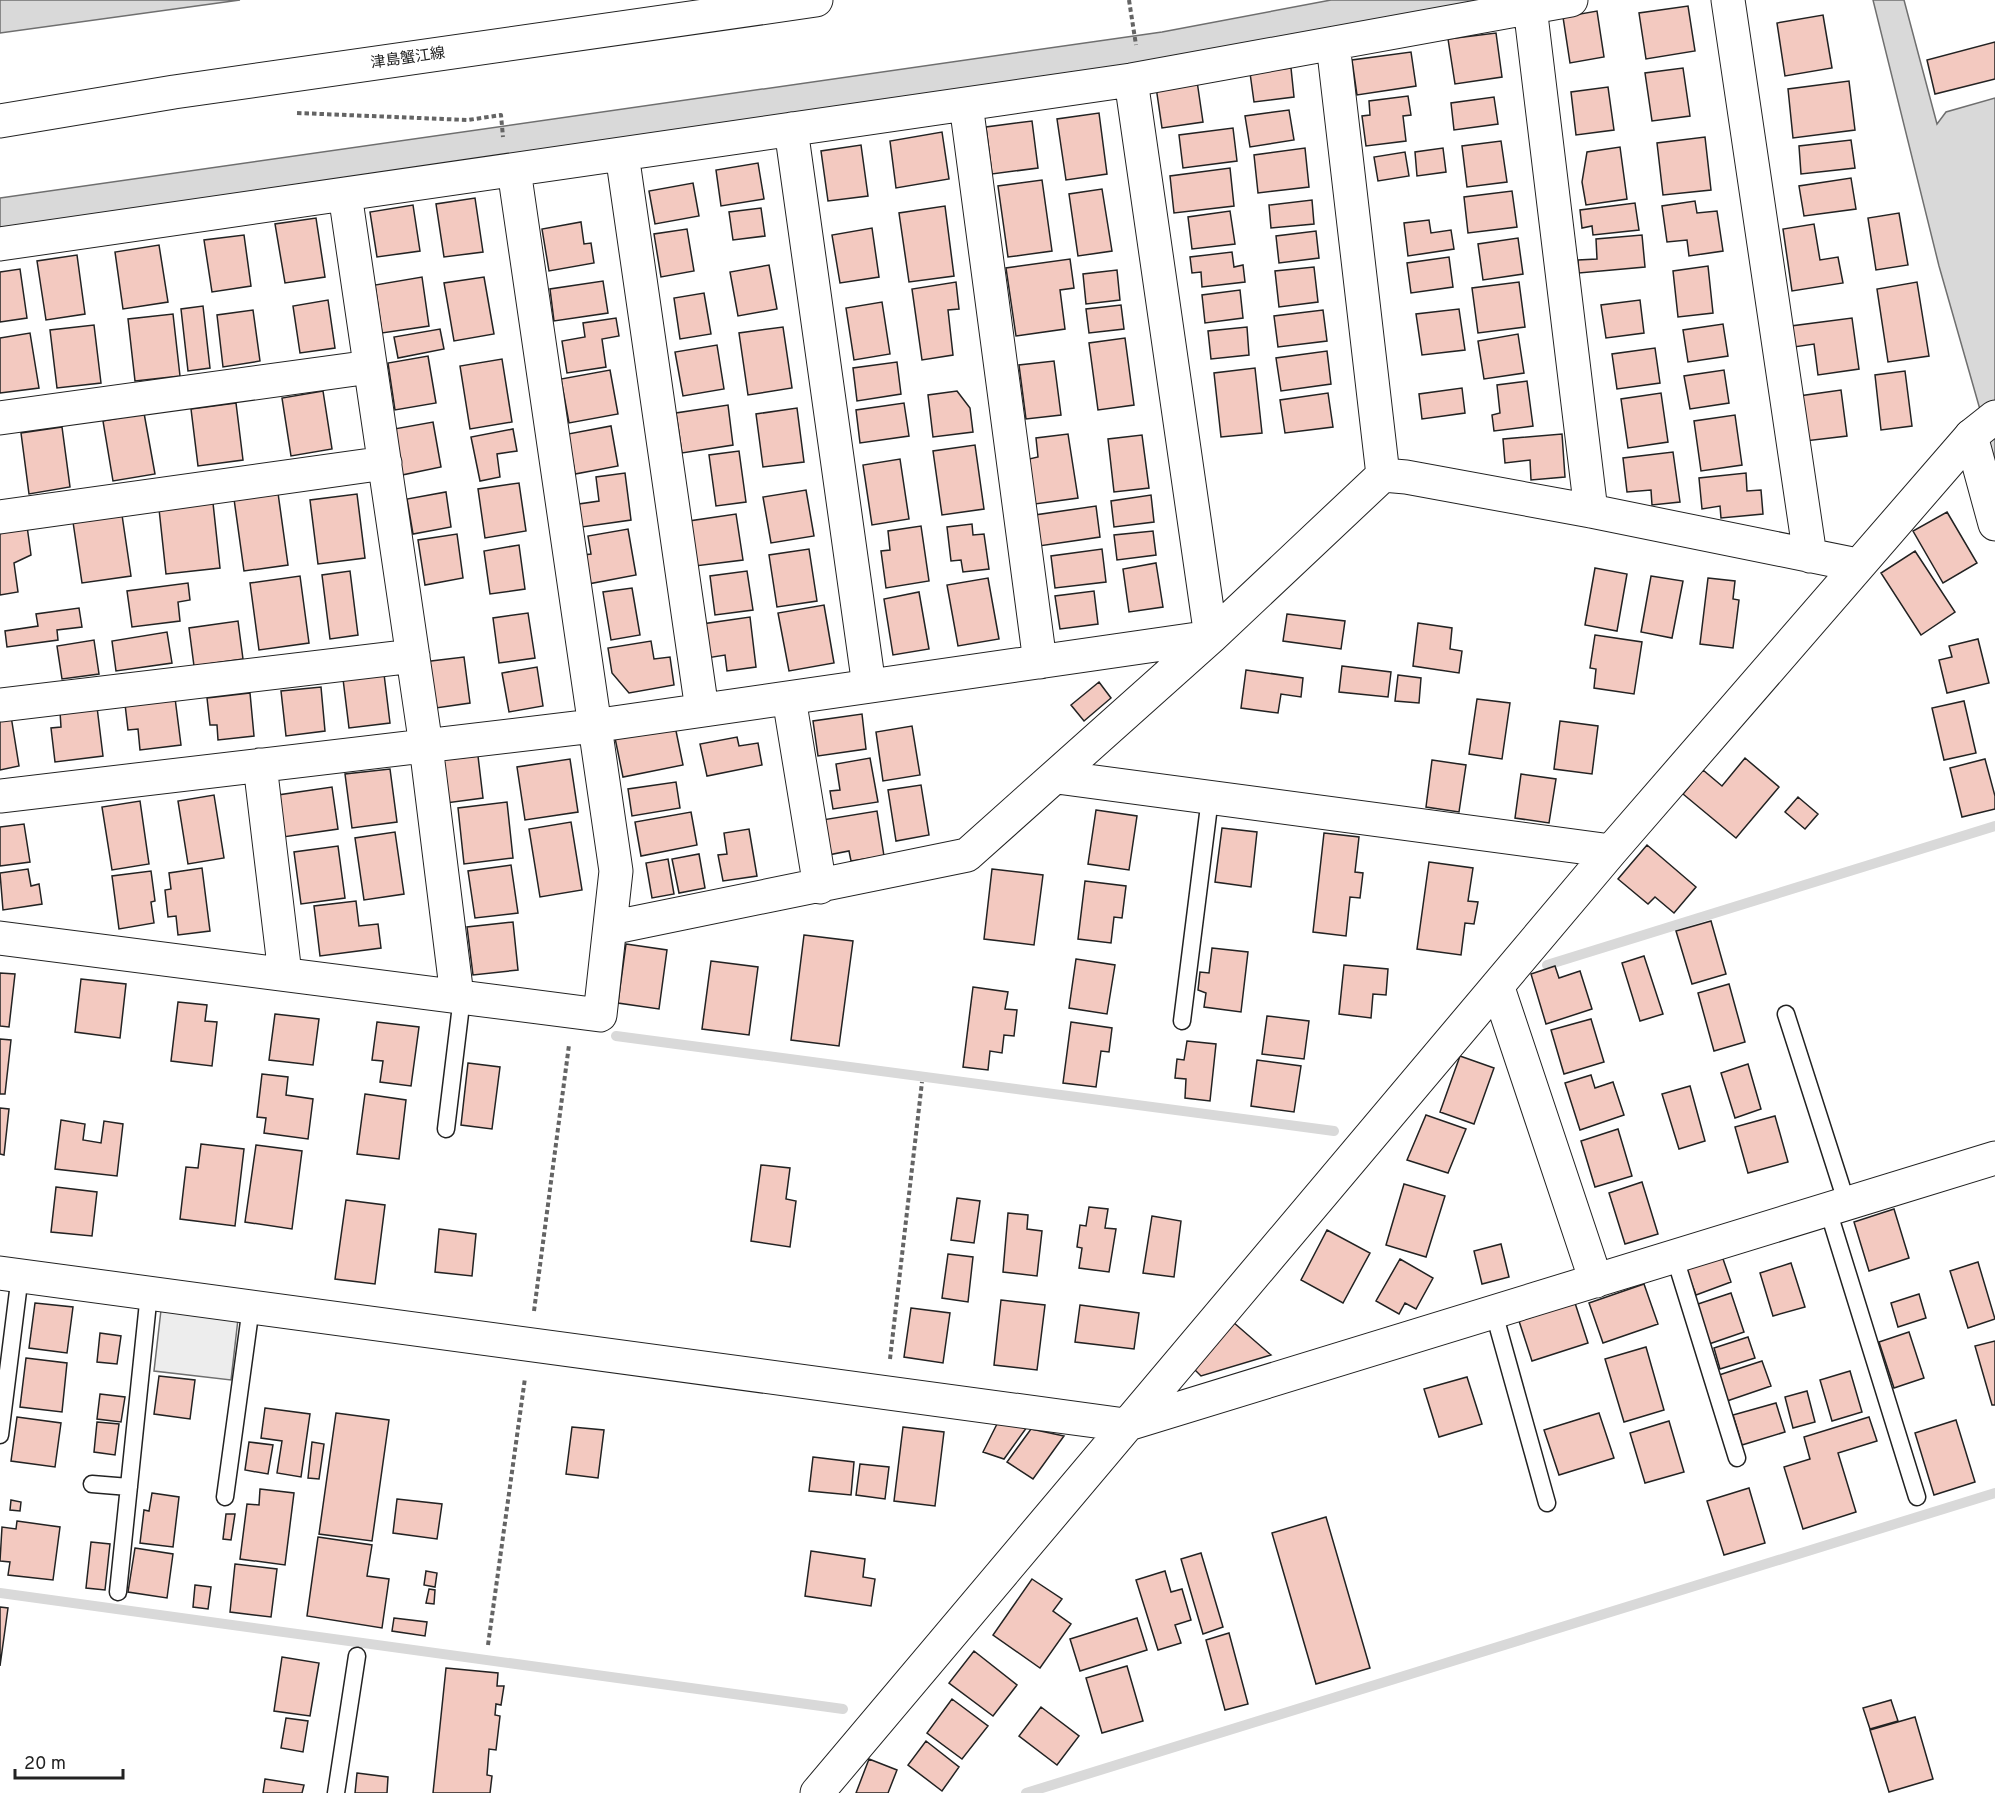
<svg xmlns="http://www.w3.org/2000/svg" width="1995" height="1793" viewBox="0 0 1995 1793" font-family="Overpass,'Noto Sans JP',sans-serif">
	<rect width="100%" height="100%" fill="#fff"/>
	<path fill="#ededed" stroke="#6f6f6f" stroke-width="1.5" d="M161,1310l77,9 -7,61 -77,-9z"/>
	<path fill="#d9d9d9" stroke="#6f6f6f" stroke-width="1.5" d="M0,0h240l-240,33z
		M1331,0h155l-315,61 -1171,169v-32l1162,-166z
		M1873,0h31l33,124 9,-12 49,-14v364l-56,-196z"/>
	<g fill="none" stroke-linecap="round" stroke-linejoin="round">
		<path stroke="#d9d9d9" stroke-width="10" d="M1547,965l448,-139
			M616,1036l718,95
			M0,1593l843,116
			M1026,1793l969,-300"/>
	</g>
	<path fill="#f3c9c0" stroke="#222" stroke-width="1.5" d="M1688,6l7,45 -49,8 -7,-46z
		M1597,11l7,46 -34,6 -7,-46z
		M1823,15l9,53 -47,8 -8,-53z
		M1496,33l6,44 -47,7 -7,-45z
		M1995,42v37l-60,15 -8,-34z
		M1411,52l5,34 -59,9 -5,-35z
		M1291,68l3,29 -40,5 -4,-29z
		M1683,68l7,48 -38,5 -7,-48z
		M1197,81l6,41 -41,6 -6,-41z
		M1849,81l6,49 -62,8 -5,-49z
		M1608,87l6,43 -38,5 -5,-43z
		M1408,96l3,19 -8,1 3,25 -40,5 -4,-30 8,-1 -1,-14z
		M1494,97l4,27 -44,6 -3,-27z
		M1289,110l5,30 -44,7 -5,-31z
		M1099,113l8,61 -41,6 -9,-61z
		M1032,121l6,47 -46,6 -6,-47z
		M1233,128l4,33 -54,7 -4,-33z
		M942,132l7,47 -53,9 -6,-47z
		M1705,137l6,53 -48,5 -6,-52z
		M1851,140l4,28 -54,6 -2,-28z
		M1501,141l6,41 -40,5 -5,-41z
		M861,145l7,51 -40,5 -7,-50z
		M1620,147l7,52 -41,6 -4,-23 5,-30z
		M1305,148l4,39 -51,6 -4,-38z
		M1443,148l3,24 -29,4 -2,-24z
		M1405,152l4,24 -31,5 -4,-24z
		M758,163l6,36 -43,7 -5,-36z
		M1230,168l4,38 -60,7 -4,-37z
		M1851,178l5,31 -52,7 -5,-30z
		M1042,180l10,71 -44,6 -10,-71z
		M693,183l6,33 -44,8 -6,-33z
		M1102,189l10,62 -34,5 -9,-62z
		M1512,191l5,36 -49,6 -4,-36z
		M475,198l8,54 -39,5 -8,-53z
		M1312,200l2,24 -43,4 -2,-23z
		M1695,201l2,12 20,-2 6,40 -34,5 -2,-16 -20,2 -5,-36z
		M1635,203l4,27 -46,5 -1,-9 -10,2 -2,-18z
		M413,205l7,46 -43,6 -7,-45z
		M945,206l9,70 -45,6 -10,-69z
		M761,208l4,28 -32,4 -4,-28z
		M1230,211l5,33 -43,5 -4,-32z
		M1899,213l9,52 -32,5 -8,-52z
		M316,218l9,59 -40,6 -10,-59z
		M1429,220l2,13 20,-3 3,19 -46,7 -4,-33z
		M581,222l3,22 7,-1 3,20 -45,8 -7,-42z
		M1814,224l6,36 18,-3 5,26 -51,8 -9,-62z
		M872,228l7,49 -39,6 -8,-48z
		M687,229l7,42 -33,6 -7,-43z
		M1316,231l3,27 -40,5 -3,-27z
		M244,235l7,51 -39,6 -8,-52z
		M1642,235l3,32 -66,6 -1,-13 19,-1 -1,-20z
		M1518,238l5,36 -40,6 -5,-36z
		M159,245l9,57 -45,7 -8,-57z
		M1232,252l2,15 9,-2 2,17 -43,5 -1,-15 -9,1 -2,-16z
		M77,255l8,59 -39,6 -9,-59z
		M1449,257l4,30 -42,6 -4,-30z
		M1070,259l4,29 -14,2 5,39 -49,7 -10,-68z
		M769,265l8,44 -39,7 -8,-44z
		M1708,266l5,47 -35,4 -5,-46z
		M1314,267l4,35 -39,5 -4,-36z
		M20,269l7,49 -27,4v-50z
		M1117,270l3,30 -34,4 -3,-30z
		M422,277l7,49 -47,7 -7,-48z
		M484,277l10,57 -40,7 -10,-58z
		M603,281l5,32 -54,8 -4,-32z
		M956,282l3,27 -11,1 5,45 -31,5 -10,-71z
		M1519,282l6,45 -47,6 -6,-45z
		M1917,282l12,74 -41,6 -11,-73z
		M1240,290l3,28 -38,5 -3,-28z
		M704,293l7,41 -31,5 -6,-41z
		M328,300l7,48 -35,5 -7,-47z
		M1640,300l4,33 -38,5 -5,-33z
		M882,302l8,52 -36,6 -8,-52z
		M1121,305l3,24 -35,4 -3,-24z
		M203,306l7,62 -22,3 -7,-62z
		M1459,309l6,41 -43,5 -6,-41z
		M253,310l7,51 -37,6 -6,-52z
		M1323,310l4,31 -49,6 -4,-31z
		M173,314l7,62 -45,5 -7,-62z
		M616,318l3,18 -17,3 4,28 -39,6 -5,-32 23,-4 -2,-14z
		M1852,318l7,51 -41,6 -4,-31 -20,3 -3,-21z
		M1723,324l5,32 -40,6 -5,-32z
		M94,325l7,58 -44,5 -7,-58z
		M783,327l9,61 -44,7 -9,-62z
		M1247,327l2,28 -38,4 -3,-28z
		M440,329l4,20 -46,9 -4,-21z
		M30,333l9,55 -39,5v-55z
		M1518,334l6,39 -40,6 -6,-38z
		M1125,338l9,67 -36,5 -9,-67z
		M717,345l7,44 -41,7 -8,-44z
		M1655,348l5,35 -43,6 -5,-35z
		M1327,351l4,33 -50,7 -5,-33z
		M428,356l8,47 -41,7 -7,-47z
		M502,359l10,63 -42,7 -10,-63z
		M1054,361l7,54 -35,4 -7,-54z
		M897,362l4,32 -44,7 -4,-33z
		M1255,368l7,65 -41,4 -7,-64z
		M610,370l8,44 -49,9 -8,-44z
		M1724,370l5,33 -39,6 -6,-33z
		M1905,371l7,55 -31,4 -6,-55z
		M1527,381l6,45 -39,5 -2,-16 8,-2 -3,-28z
		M1462,388l3,25 -43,6 -3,-25z
		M1841,390l6,46 -42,5 -6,-45z
		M323,391l9,58 -41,7 -9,-58z
		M957,391l13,17 3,24 -40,5 -5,-42z
		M1328,393l5,34 -48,6 -5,-33z
		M1661,393l7,49 -40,6 -7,-49z
		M236,403l7,57 -45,6 -7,-57z
		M904,403l5,33 -49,7 -4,-33z
		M728,405l5,40 -51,8 -6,-40z
		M797,408l7,54 -41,5 -7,-53z
		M144,413l11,61 -42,7 -10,-60z
		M1735,415l7,50 -41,6 -7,-50z
		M433,422l8,45 -39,8 -8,-46z
		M611,426l7,40 -43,8 -7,-40z
		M62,427l8,60 -41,7 -8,-61z
		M513,429l4,22 -20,3 3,23 -20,4 -9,-44z
		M1068,434l10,64 -43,6 -6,-45 9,-2 -2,-19z
		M1562,434l3,43 -34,3 -1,-20 -25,3 -2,-24z
		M1142,435l7,53 -35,4 -6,-53z
		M975,445l9,64 -42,6 -9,-64z
		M739,451l7,51 -30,4 -7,-51z
		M1673,452l7,50 -28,3 -1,-15 -24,2 -4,-34z
		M900,459l9,60 -37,6 -9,-60z
		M625,473l6,47 -49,7 -3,-23 20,-3 -3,-24z
		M1746,473l1,18 14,-1 2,24 -42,4 -1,-12 -18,3 -3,-31z
		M519,483l7,48 -41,7 -7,-49z
		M806,490l8,46 -43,7 -8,-46z
		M446,492l5,35 -38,7 -6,-35z
		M278,493l10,72 -44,6 -10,-72z
		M357,494l8,64 -47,6 -8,-64z
		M1151,495l3,27 -40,5 -3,-26z
		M213,503l7,65 -54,6 -7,-65z
		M1096,506l4,31 -61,9 -4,-31z
		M1947,512l30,51 -34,20 -30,-52z
		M736,514l7,46 -48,6 -6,-45z
		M122,515l9,61 -49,7 -9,-61z
		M972,524l1,11 11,-1 5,35 -26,3 -2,-12 -10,1 -4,-34z
		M27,526l4,29 -17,8 4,29 -18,3v-65z
		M921,526l8,55 -43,7 -5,-37 9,-1 -2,-19z
		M628,529l8,46 -48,9 -5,-29 8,-1 -3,-18z
		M1153,531l3,24 -39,5 -3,-25z
		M457,534l6,44 -38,7 -7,-45z
		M519,545l6,44 -35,5 -6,-43z
		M809,549l8,52 -40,6 -8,-52z
		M1102,549l4,33 -51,6 -4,-32z
		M1915,551l40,61 -34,23 -40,-62z
		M1156,563l7,44 -34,5 -6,-43z
		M1595,568l32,6 -10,57 -32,-6z
		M350,571l8,64 -28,4 -8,-64z
		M747,571l6,39 -38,5 -5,-39z
		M300,576l9,67 -50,7 -9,-67z
		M1651,576l32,5 -11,57 -31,-6z
		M988,578l11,61 -41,7 -11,-61z
		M1708,578l27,3 -2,18 6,1 -6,48 -33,-4z
		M188,583l2,17 -12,2 2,19 -48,6 -5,-36z
		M632,588l8,47 -29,5 -8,-48z
		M1094,591l4,33 -38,5 -5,-33z
		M919,592l10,57 -36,6 -9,-56z
		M824,605l10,58 -45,8 -11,-58z
		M79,608l3,19 -25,3 1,10 -51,7 -2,-16 33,-5 -2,-12z
		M528,613l7,45 -36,5 -6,-45z
		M1287,614l58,7 -4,28 -58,-8z
		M750,617l6,50 -29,4 -2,-16 -18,3 -5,-34z
		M238,621l5,38 -49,7 -5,-38z
		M1418,623l34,5 -2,21 12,2 -3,22 -46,-7z
		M167,632l5,31 -56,8 -4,-30z
		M1595,635l47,7 -8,52 -40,-6 2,-19 -6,-1z
		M1978,639l11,44 -42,10 -8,-33 13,-3 -3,-11z
		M94,640l5,34 -37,5 -5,-33z
		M651,641l3,18 16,-2 4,28 -45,8 -17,-20 -4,-25z
		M464,657l6,46 -41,6 -6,-47z
		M1342,666l49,6 -3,25 -49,-5z
		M537,667l6,39 -34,6 -7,-39z
		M1246,670l57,8 -2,19 -20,-3 -3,19 -37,-5z
		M384,674l6,49 -41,5 -6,-49z
		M1398,675l23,3 -2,25 -24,-2z
		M1099,682l12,16 -27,23 -13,-16z
		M321,687l4,44 -39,5 -5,-45z
		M250,693l4,43 -36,4 -1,-15h-7l-3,-27z
		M175,698l6,47 -41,5 -2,-21 -10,1 -3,-26z
		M1477,699l33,4 -8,56 -33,-5z
		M1964,701l12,52 -32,7 -12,-52z
		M97,707l6,49 -48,6 -4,-34 10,-1 -1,-15z
		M862,714l4,35 -48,7 -5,-35z
		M11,716l8,50 -19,4v-52z
		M1560,721l38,5 -6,48 -38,-5z
		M675,726l8,39 -60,12 -8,-39z
		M912,726l8,49 -37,6 -7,-49z
		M737,737l2,9 19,-3 4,22 -55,11 -7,-32z
		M478,756l5,42 -37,5 -5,-43z
		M870,758l8,44 -45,7 -3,-18 10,-1 -4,-26z
		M1745,758l34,29 -43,51 -53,-44 20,-24 19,16z
		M570,759l8,53 -53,8 -8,-53z
		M1985,759l10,37v13l-33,8 -12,-49z
		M1432,760l34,5 -7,47 -33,-5z
		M390,769l7,53 -45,6 -7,-54z
		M1521,774l35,5 -7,44 -34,-5z
		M676,782l4,26 -48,8 -4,-27z
		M921,785l8,50 -33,6 -8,-51z
		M332,787l6,42 -55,8 -5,-42z
		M214,795l10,63 -36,6 -10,-63z
		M1798,797l20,17 -13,15 -20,-17z
		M140,801l9,63 -37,6 -10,-63z
		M507,802l6,56 -49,6 -6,-56z
		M1096,810l41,6 -8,54 -41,-6z
		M877,811l7,45 -33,5 -2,-10 -21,4 -6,-35z
		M691,812l6,33 -56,11 -6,-34z
		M571,822l11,68 -42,7 -11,-68z
		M24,824l6,38 -30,4v-39z
		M1222,828l35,4 -6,55 -36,-5z
		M749,829l8,47 -34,5 -5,-26 9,-1 -3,-21z
		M395,832l9,62 -40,6 -9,-62z
		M1324,833l35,4 -4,35 8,1 -3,25 -10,-1 -4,39 -33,-4z
		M1647,845l49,42 -22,26 -19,-16 -7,7 -30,-25z
		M338,846l7,52 -44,6 -7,-52z
		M699,854l6,34 -26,5 -7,-34z
		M668,859l6,35 -22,4 -6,-35z
		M1429,862l44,6 -5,33 10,1 -4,22 -9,-1 -4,32 -44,-6z
		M511,865l7,48 -43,5 -7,-47z
		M202,868l8,63 -32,4 -2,-19 -8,1 -3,-27 6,-1 -2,-16z
		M28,869l3,17 8,-2 3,20 -39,6 -3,-37z
		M992,869l51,6 -9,70 -50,-6z
		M151,871l4,30 -4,1 3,21 -35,6 -7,-53z
		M1085,881l41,5 -4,32 -8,-1 -3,26 -33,-4z
		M356,901l3,25 19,-2 3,24 -61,8 -6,-50z
		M1711,921l15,53 -34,10 -16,-53z
		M513,922l5,48 -45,5 -6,-48z
		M804,935l49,6 -14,105 -48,-6z
		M626,944l41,6 -8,59 -41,-6z
		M1212,948l36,4 -7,60 -37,-5 2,-14 -8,-3 2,-18 9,1z
		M1644,956l19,58 -23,7 -18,-58z
		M1076,959l39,6 -8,49 -38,-6z
		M711,961l47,6 -9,68 -47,-6z
		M1344,965l44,4 -2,26 -13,-1 -2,24 -32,-4z
		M1555,966l4,12 21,-7 12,38 -46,15 -15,-50z
		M0,973l15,1 -6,53 -9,-1z
		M81,979l45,5 -6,54 -45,-6z
		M1729,984l16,58 -31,9 -16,-58z
		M973,987l35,5 -3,17 12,1 -3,26 -10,-1 -2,18 -12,-2 -2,19 -25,-3z
		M178,1002l29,3 -2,16 12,1 -5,44 -41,-5z
		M275,1014l44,5 -6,46 -44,-5z
		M1267,1016l42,5 -5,38 -42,-5z
		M1591,1019l13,43 -40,12 -13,-44z
		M377,1022l42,5 -8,59 -31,-4 3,-21 -11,-1z
		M1071,1022l41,6 -3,24 -8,-1 -5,36 -33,-4z
		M0,1039l11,1 -6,54h-5z
		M1187,1041l29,3 -6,57 -25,-3 1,-19 -11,-1 2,-19 7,1z
		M1460,1056l34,12 -20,56 -34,-12z
		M1257,1060l44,6 -7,46 -43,-6z
		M468,1063l32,4 -8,62 -31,-4z
		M1748,1064l13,45 -26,9 -14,-45z
		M262,1074l26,3 -2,18 27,4 -5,40 -44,-6 2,-15 -9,-1z
		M1591,1075l4,13 18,-6 11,33 -44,15 -15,-47z
		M1690,1086l15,55 -26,8 -17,-55z
		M365,1094l41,6 -7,59 -42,-5z
		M0,1108l9,1 -5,46 -4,-1z
		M1426,1115l40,14 -18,44 -41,-13z
		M1775,1116l13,46 -40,11 -13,-46z
		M61,1120l24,4 -2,16 18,3 3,-22 19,3 -6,52 -62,-7z
		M1618,1129l14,47 -37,11 -14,-46z
		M201,1144l43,5 -9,77 -55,-7 6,-52 12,1z
		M256,1145l46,6 -10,78 -47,-7z
		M761,1165l29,3 -4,31 10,2 -6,46 -39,-6z
		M1642,1182l16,52 -33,10 -16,-51z
		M1404,1184l41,12 -19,61 -40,-12z
		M56,1187l41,5 -5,44 -41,-4z
		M957,1198l23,3 -6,42 -23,-3z
		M346,1200l39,5 -10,79 -40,-5z
		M1089,1207l19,2 -3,19 11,1 -7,43 -30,-4 3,-20 -5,-1 3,-22 6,1z
		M1894,1209l15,49 -40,13 -15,-49z
		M1008,1213l20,2 -1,14 15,2 -5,45 -34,-4z
		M1152,1216l29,5 -7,56 -31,-4z
		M439,1229l37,5 -4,42 -37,-4z
		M1327,1230l43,23 -27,50 -42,-23z
		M1501,1244l8,33 -27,7 -8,-33z
		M948,1254l25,3 -5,45 -26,-4z
		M1722,1256l9,26 -35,13 -10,-26z
		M1400,1259l33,19 -17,31 -11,-6 -6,11 -23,-13z
		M1978,1262l17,57 -27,9 -18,-57z
		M1791,1263l14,44 -32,9 -13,-43z
		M1644,1284l14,40 -55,19 -14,-40z
		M1731,1293l13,39 -35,12 -14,-39z
		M1919,1294l7,24 -28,9 -7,-24z
		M1001,1300l44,5 -8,65 -43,-5z
		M35,1303l38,4 -6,46 -38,-5z
		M1575,1303l13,40 -56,18 -13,-40z
		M1080,1305l59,8 -5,36 -59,-7z
		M911,1308l39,5 -7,50 -39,-6z
		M1233,1322l38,33 -70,21 -7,-7z
		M1909,1332l15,46 -30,10 -15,-46z
		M100,1333l21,3 -4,28 -20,-2z
		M1748,1337l7,21 -35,11 -6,-21z
		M1995,1341v64h-3l-17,-59z
		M1646,1347l18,63 -40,12 -19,-63z
		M26,1358l41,5 -5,49 -42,-5z
		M1762,1361l9,25 -44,15 -8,-26z
		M1850,1371l12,41 -30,9 -12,-41z
		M159,1376l36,4 -5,39 -36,-5z
		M1467,1377l15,47 -43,13 -15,-48z
		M1807,1391l8,31 -22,6 -8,-31z
		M100,1394l25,3 -4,25 -24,-3z
		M1776,1403l9,29 -43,13 -9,-30z
		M265,1408l45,6 -9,63 -24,-4 5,-32 -21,-3z
		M336,1413l53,7 -17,121 -53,-7z
		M1599,1413l15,45 -55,17 -15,-45z
		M17,1417l44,6 -6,44 -44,-6z
		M1869,1417l8,24 -39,12 18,59 -53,17 -19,-62 26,-8 -6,-22z
		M1956,1420l19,62 -41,13 -19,-62z
		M1669,1421l15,51 -39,11 -15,-50z
		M97,1422l22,2 -4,31 -21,-3z
		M998,1422l29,5 -23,32 -21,-7z
		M572,1427l32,3 -6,48 -32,-4z
		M903,1427l41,5 -9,74 -41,-5z
		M1031,1429l33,7 -31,43 -26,-17z
		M249,1442l24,3 -5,29 -23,-4z
		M312,1442l12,2 -5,35 -11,-1z
		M813,1457l41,5 -3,33 -42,-4z
		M860,1464l29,3 -4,32 -29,-4z
		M1749,1488l16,55 -41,12 -17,-54z
		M260,1489l34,4 -9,72 -45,-6 7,-55 12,1z
		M152,1493l27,4 -6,50 -33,-4 4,-33 5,1z
		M397,1499l45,5 -5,35 -44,-6z
		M11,1500l10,2 -1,9 -10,-1z
		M226,1514h9l-4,26 -8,-1z
		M1326,1517l44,151 -54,16 -44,-151z
		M17,1521l43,6 -7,53 -45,-5 2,-13 -10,-1 2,-34 14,2z
		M318,1537l54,8 -5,31 22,3 -7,49 -75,-12z
		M91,1542l19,2 -5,46 -19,-2z
		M135,1548l38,6 -6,44 -39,-6z
		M811,1551l54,8 -2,18 12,2 -4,27 -66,-10z
		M1201,1553l22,74 -20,7 -22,-75z
		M235,1564l42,5 -6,48 -41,-5z
		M426,1571l11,2 -2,14 -11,-2z
		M1165,1571l6,21 11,-3 9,31 -16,5 6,18 -23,7 -22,-70z
		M1032,1579l30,20 -9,12 18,13 -31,44 -47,-33z
		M195,1585l16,2 -3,22 -15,-2z
		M429,1589l6,1 -1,14 -8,-1z
		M0,1607l8,1 -8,58z
		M394,1618l33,4 -2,14 -33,-5z
		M1137,1618l10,32 -67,21 -10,-32z
		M1229,1633l19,71 -23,6 -19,-70z
		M974,1651l43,34 -24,31 -44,-33z
		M282,1657l37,6 -9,53 -36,-5z
		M1127,1666l16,55 -41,12 -16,-55z
		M446,1668l52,5 -1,13h7l-3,19 -5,-1 -1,11 5,1 -4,34 -7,-1 -2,26 5,1 -2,17h-57z
		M952,1699l36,27 -26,33 -35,-26z
		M1891,1700l7,21 -28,8 -7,-21z
		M1041,1707l38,29 -22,29 -38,-29z
		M1915,1717l18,62 -44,13 -19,-62z
		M286,1718l22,3 -5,31 -22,-4z
		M926,1741l33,26 -17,24 -34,-26z
		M869,1759l28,11 -9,23h-32z
		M357,1773l31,4 -1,16h-32z
		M265,1779l39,6 -2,8h-39z"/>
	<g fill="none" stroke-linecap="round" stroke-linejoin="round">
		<defs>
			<path id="lane" d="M1786,1014l61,190
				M1182,1021l28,-223
				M446,1129l16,-132
				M1828,1210l89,287
				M1675,1258l62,200
				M1494,1313l53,190
				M0,1435l20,-160
				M92,1484l37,3
				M225,1497l26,-190
				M118,1592l31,-299
				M336,1793l21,-137"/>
			<path id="street" d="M1728,0l82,556
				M1530,7l61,504
				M1333,44l50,431
				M1131,80l80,557
				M966,104l74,558
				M791,129l78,557
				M622,154l80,556
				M345,194l81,552 31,250
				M0,244l1131,-164 440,-80
				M0,418l370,-51
				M1971,436l24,88
				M0,517l385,-54
				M789,698l31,189
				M0,705l413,-49
				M260,765l25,209
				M1057,777l554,74
				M0,796l593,-70 618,-89
				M610,928l357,-73 244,-218 172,-162 23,2 185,34 266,54
				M0,938l600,77 16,-144 -102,-701
				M1498,988l98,293
				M0,1273l1125,152 870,-267
				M817,1793l794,-942 360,-415"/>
			<path id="secondary" d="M0,121l174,-29 642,-92
				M1971,436l24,-19"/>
		</defs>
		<use href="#lane" stroke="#222" stroke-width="19"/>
		<use href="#street" stroke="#222" stroke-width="35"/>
		<use href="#secondary" stroke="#222" stroke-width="35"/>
		<path stroke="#646464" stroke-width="4" stroke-dasharray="4.5 3" stroke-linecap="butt" d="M1129,0l7,45
			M297,113l171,7 33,-5 2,22
			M534,1311l35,-266
			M890,1359l32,-277
			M488,1645l37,-267"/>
		<use href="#lane" stroke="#fff" stroke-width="16"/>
		<use href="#street" stroke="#fff" stroke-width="33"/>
		<use href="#secondary" stroke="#fff" stroke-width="33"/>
	</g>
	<g text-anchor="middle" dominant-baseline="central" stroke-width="4.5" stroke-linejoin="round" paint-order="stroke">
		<g font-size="15" fill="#222" stroke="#fff">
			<text transform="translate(408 59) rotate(-8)">津島蟹江線</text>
		</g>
	</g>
	<path d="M15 1769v9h108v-9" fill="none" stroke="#222222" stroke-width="3"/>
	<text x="24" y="1769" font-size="18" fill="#222222" stroke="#ffffff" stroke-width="4.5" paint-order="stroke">20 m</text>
</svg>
